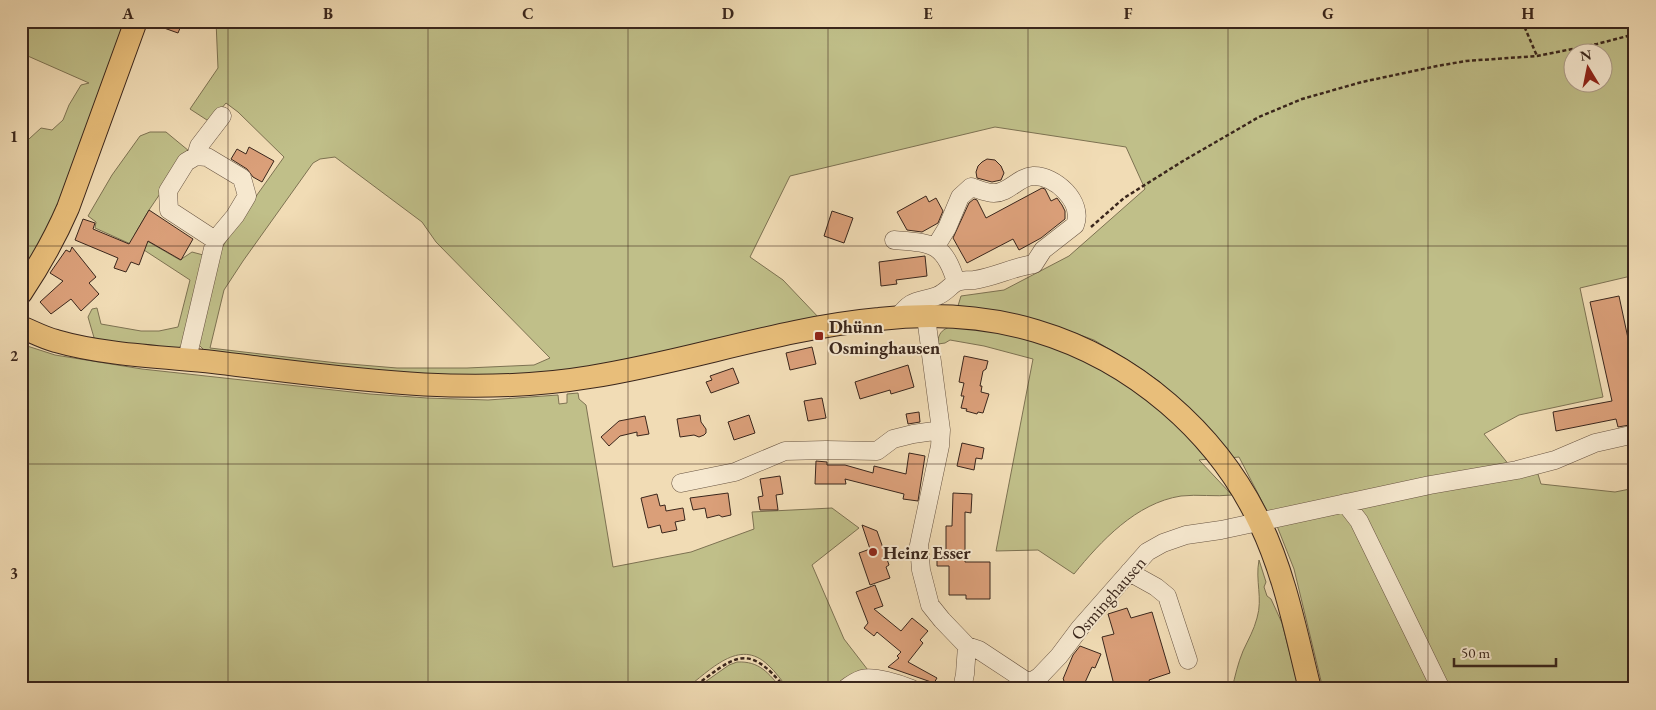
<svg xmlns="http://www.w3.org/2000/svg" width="1656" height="710" viewBox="0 0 1656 710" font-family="'EB Garamond',serif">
	<rect width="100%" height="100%" fill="#f1dcb5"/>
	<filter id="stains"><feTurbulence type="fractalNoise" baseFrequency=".004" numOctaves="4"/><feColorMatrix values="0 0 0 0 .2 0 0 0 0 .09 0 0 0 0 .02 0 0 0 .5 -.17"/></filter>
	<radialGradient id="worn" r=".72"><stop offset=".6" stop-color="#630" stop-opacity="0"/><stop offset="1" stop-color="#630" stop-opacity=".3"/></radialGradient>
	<path fill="#c0bf89" stroke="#7d7252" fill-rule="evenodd" d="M21,21h109l-72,194 -37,68v-148l8,4 12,-11 11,2 11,-10 6,-15 12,-20 8,-2 -68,-30z
		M216,21h1419v264l-4,-9 -51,12 23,109 -84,18 -35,19 26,32 -230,46 -13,-1 -28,-54 -10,1 -69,-76 -26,-18 -40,-24 -36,-13 -48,-12 -53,-6 4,-13 43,-6 65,-34 76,-67 -19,-42 -131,-20 -205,49 -40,81 33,23 38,40 -272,55 -124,2 -219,-25 -9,-9 19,-86 26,-41 42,-59 -46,-45 -12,-9 -16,19 -20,-13 28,-41zM1574,52h30v30h-30zM335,157l87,65 14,20 114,116 -16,7 -67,3h-70l-60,-5 -127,-15 14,-58 19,-29 70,-98 7,-4z
		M150,132h16l23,19 -40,59 -14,24 45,26 12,-8 15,4 -23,87 -4,4 -10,4 -75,-10 -7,-24 4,-8 5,-1 4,16 40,7h18l19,-4 12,-47 -46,-30 -49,-22 1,-6 -8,-6 24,-41 28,-39z
		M963,324l70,14 92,41 34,28 50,52 -10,1 33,35c-17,2 -34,-1 -51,1 -45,7 -80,45 -107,78l-36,-24 -42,1 37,-192 -49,-13 -34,-6 -5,3 -7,1c-1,-16 13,-18 25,-20z
		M21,344l34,11 87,14 228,25 57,4 61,2 70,-5 1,9 8,-1v-9l11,-1 1,6 7,6 27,162 78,-15 63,-23 -2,-17 80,-4 27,20 -47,37 32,74 27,35 -32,15h-51c-6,-8 -12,-17 -20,-24 -29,-28 -58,6 -83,24h-664z
		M1537,471l4,13 74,8 20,-4v201h-189l-91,-184z
		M1337,510l18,14 81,165h-113l-29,-120 -17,-43z
		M1259,560l7,22 -2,5 3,9 4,3 11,24 17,66h-67c3,-13 6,-26 11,-38 5,-11 11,-21 14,-33 6,-20 -2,-37 2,-58z
		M737,662c23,-1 31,11 45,27h-87l34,-24z"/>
	<path fill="#da9f79" stroke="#3a261c" d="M150,21h33l-5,12 -28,-10z
		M249,147l25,14 -12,21 -9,-5 -6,-8 -16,-10 6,-10 9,5z
		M987,159l8,1 6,6 3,7 -3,7 -9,2 -15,-4 -1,-6 2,-6 4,-4z
		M1042,188l3,1 6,12 6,-3 5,7 3,6v8l-24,19 -22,12 -6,-11 -46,24 -14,-25 16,-35 5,-4 3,1 9,18z
		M926,196l3,6 7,-4 7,13 -5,12 -16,9 -15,-2 -10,-18z
		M149,210l44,29 -12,21 -33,-19 -9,24 -8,-3 -5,10 -12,-4 4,-10 -43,-18 8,-21 12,4 -2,6 36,15z
		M832,211l21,7 -9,25 -20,-7z
		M72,247l24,30 -7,6 10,11 -18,17 -10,-12 -20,15 -11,-12 23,-21 -13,-8 16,-23 4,2z
		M925,256l2,20 -31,4 1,4 -16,2 -2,-24z
		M1619,296l10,47 6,-1v82l-17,3 -2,-8 -60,12 -3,-19 59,-11 -22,-99z
		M812,347l4,17 -26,6 -4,-17z
		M964,356l24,5 -2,8 -3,2 -3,15h2l-1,6 8,2 -6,19 -5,-1 -1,2 -11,-3 1,-2 -6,-1 3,-12h-3l3,-13 -5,-1z
		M908,365l6,22 -23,7 -1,-4 -30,9 -5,-17z
		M733,368l6,15 -28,10 -5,-11 6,-2 -2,-4z
		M822,398l4,20 -18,3 -4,-20z
		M919,412l1,10 -12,2 -2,-10z
		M700,415l1,7 5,7v4l-2,2 -5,2 -5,-2 -14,2 -3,-18z
		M749,415l6,18 -21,7 -6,-18z
		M645,416l4,18 -12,2v-4l-17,4 -11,10 -8,-9 18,-16z
		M962,443l22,5 -2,11 -6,-1 -2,12 -17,-4z
		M909,453l16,3 -7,45 -15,-2 1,-5 -59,-15 1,5h-31l1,-23 11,1v3h18l28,8 1,-7 32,8z
		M780,476l3,18 -7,1 2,15h-18l-2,-13 5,-1 -3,-17z
		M728,493l3,22 -9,2 -3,-2 -12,3 -2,-10 -12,2 -3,-12z
		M953,493l19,1 -1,19 -6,-1v50h25v37h-24v-4h-17v-29h-12v-13h9v-27h6z
		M657,494l3,12 5,-1 1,6 17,-3 2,12 -10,2 2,8 -15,3 -2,-8 -12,3 -7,-30z
		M862,525l15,6 12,34 -3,2 4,11 -20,7 -11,-32 11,-4z
		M875,585l8,21 -9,3 27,22 11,-13 16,13 -8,9 3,3 -15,19 29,16 -3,5 -46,-16 11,-9 -2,-2 4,-4 -24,-20 -3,4 -10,-8 4,-5 -12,-31z
		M1127,608l4,10 21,-6 18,61 -21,7 2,6 -9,3h-27l-13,-52 12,-3 -6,-20z
		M1080,646l21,8 -6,14 -3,-1 -10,22h-22l4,-9 -1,-1 10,-24z"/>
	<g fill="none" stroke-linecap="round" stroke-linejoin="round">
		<defs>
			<path id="minor" d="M196,156l3,-10 23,-30
				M894,240c37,3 50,2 62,42
				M898,317c15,-19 18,-14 39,-21 8,-3 12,-9 18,-13 5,-3 14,-3 19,-3 21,-3 39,-13 60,-16l9,-14 32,-25c9,-23 -20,-50 -42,-49 -15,1 -24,17 -39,17 -8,0 -16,-4 -23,-6l-11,10 -13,31 -11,18
				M926,317l15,113 -1,16 -21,99 2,25 9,35 12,15 25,26 12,4 50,33 10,-6 20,-21 21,-28 67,-76 16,-9 23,-8 35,-5 209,-45 87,-15 38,-10 40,-17 40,-9
				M187,359l28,-119 20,-24 12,-20 -5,-18 -35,-21 -11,-1 -10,6 -18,29 1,19 46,30
				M681,483l54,-11 50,-21 41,-1 51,1 16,-12 20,-5 28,-4
				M1345,503l14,18 82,168
				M1129,572l27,15 11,9 21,64
				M845,689c5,-4 11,-8 17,-10 13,-3 38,5 50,10
				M962,689l3,-15 2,-28"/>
			<path id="major" d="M21,293c18,-27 34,-55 47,-85l68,-187
				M21,327c12,5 23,11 35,14 48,14 108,16 157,21 125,15 252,36 377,15 97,-15 191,-49 289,-58 52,-6 107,-3 157,12 97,29 181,101 224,192 25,52 36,110 50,166"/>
		</defs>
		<use href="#minor" stroke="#685442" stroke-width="19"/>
		<use href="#major" stroke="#3a261c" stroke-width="24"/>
		<path stroke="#3a261c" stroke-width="2.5" stroke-dasharray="4 2.5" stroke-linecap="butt" d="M1522,21l15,35
			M1091,227l33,-29 59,-37 76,-44 43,-18 60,-17 75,-16 29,-5 71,-5 60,-12 38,-10
			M691,689c43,-31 55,-50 95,0"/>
		<use href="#minor" stroke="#f6e8cf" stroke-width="18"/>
		<use href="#major" stroke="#e8be7a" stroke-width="22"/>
	</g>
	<path fill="none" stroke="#3a261c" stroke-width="1" stroke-opacity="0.55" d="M228,21v668M428,21v668M628,21v668M828,21v668M1028,21v668M1228,21v668M1428,21v668M21,246h1614M21,464h1614"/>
	<g fill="#8f2418" stroke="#f6e8cf" stroke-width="2">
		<rect x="814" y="331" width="10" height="10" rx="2.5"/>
		<circle cx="873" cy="552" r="5"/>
	</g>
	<g text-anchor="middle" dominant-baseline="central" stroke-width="4" stroke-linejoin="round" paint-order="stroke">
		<g font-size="18" font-weight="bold" fill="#3a261c" stroke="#f6e8cf" text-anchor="start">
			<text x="829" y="326">Dhünn<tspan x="829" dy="21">Osminghausen</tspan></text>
			<text x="883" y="552">Heinz Esser</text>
		</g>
		<g font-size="18" fill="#3a261c" stroke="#f6e8cf">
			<text transform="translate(1108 598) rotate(-49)">Osminghausen</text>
		</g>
	</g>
	<rect width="1656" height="710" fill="none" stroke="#f1dcb5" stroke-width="55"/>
	<g transform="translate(1588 68) rotate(350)"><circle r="24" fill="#f6e8cf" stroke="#ab9a87"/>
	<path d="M0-4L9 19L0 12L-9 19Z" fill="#8f2418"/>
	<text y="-8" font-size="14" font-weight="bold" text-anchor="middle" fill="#3a261c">N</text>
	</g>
	<path d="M1454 658v8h102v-8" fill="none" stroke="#3a261c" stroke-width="2.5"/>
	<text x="1461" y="658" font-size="15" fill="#3a261c" stroke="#f6e8cf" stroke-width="4" paint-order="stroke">50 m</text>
	<rect x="28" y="28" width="1600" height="654" fill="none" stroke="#3a261c" stroke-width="2"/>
	<g font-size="16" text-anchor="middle" font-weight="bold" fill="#3a261c">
		<text x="128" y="19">A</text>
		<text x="328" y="19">B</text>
		<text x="528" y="19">C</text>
		<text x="728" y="19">D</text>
		<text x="928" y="19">E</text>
		<text x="1128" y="19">F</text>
		<text x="1328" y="19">G</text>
		<text x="1528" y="19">H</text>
		<text x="14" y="142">1</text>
		<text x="14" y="361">2</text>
		<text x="14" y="579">3</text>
	</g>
	<rect width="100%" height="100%" filter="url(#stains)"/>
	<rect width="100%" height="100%" fill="url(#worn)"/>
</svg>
